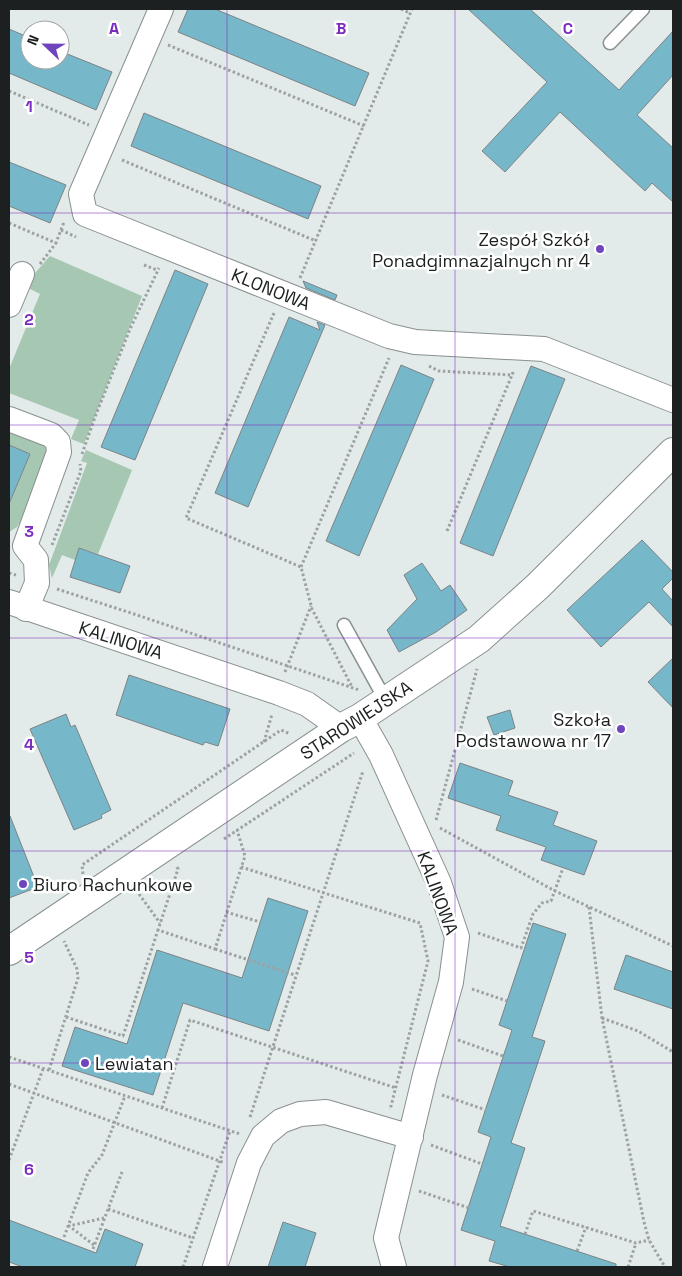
<svg xmlns="http://www.w3.org/2000/svg" width="682" height="1276" viewBox="0 0 682 1276" font-family="'Space Grotesk',sans-serif">
	<rect width="100%" height="100%" fill="#e2eaea"/>
	<path fill="#a6c7b1" d="M50,256l92,40 -58,148 -13,-5 8,-19 -70,-27v-24l31,-75 -14,-7 3,-7z
		M9,428l35,15 3,7 -1,10 -26,62 -3,5 -8,5v-27l21,-51 -21,-9z
		M86,450l46,20 -34,84 -19,-6 -4,12 -13,-5 -10,23 -3,-13 38,-102 -6,-2z"/>
	<path fill="#76b8c9" stroke="#7d8385" d="M188,9h27l154,64 -14,33 -177,-74z
		M468,9h62l89,81 54,-59v44l-36,40 36,33v54l-21,-19 -7,8 -85,-79 -55,60 -23,-21 65,-69z
		M9,29l21,9v22h30v-9l52,21 -16,38 -87,-37z
		M144,113l177,73 -13,33 -177,-73z
		M9,162l57,23 -16,38 -41,-17z
		M175,270l33,14 -73,176 -34,-13z
		M303,281l34,14 -2,5 -29,-12z
		M289,317l31,13 -3,-8 8,3 -77,182 -33,-14z
		M401,365l33,14 -75,177 -33,-15z
		M531,366l34,13 -72,177 -33,-13z
		M9,445l21,9 -21,50z
		M642,540l31,32v6l-11,11 11,12v26l-24,-25 -48,45 -34,-37z
		M79,548l51,18 -10,27 -50,-16z
		M422,563l19,28 9,-6 17,25 -31,22 -37,20 -12,-22 30,-31 -13,-24z
		M673,658v50l-25,-26z
		M129,675l101,34 -12,37 -13,-4 -2,3 -87,-30z
		M510,710l5,18 -21,7 -7,-18z
		M66,714l5,13 4,-2 36,85 -10,5 1,3 -28,12 -44,-101z
		M460,763l53,18 -5,14 50,17 -5,13 44,16 -13,34 -43,-15 5,-13 -50,-17 5,-14 -53,-18z
		M9,816h1l28,71 -29,11z
		M268,898l40,13 -39,120 -86,-28 -30,92 -91,-29 13,-39 52,17 30,-94 85,28z
		M533,923l33,11 -34,103 13,4 -34,102 14,5 -25,78 116,38v3h-106l-21,-6 6,-20 -34,-11 30,-93 -13,-5 34,-102 -13,-5z
		M626,955l47,17v37l-59,-20z
		M9,1220l87,33 9,-24 38,15 -8,23h-112l-14,-5z
		M283,1222l33,11 -11,34h-37z"/>
	<g fill="none" stroke-linecap="round" stroke-linejoin="round">
		<defs>
			<path id="lane" d="M610,43l33,-34
				M344,625l42,76"/>
			<path id="street" d="M161,9l-80,185 4,20 304,122 26,6 129,7 129,51
				M9,305l13,-31
				M9,419l42,16 7,7 1,10 -34,94 11,14 1,23 -11,26
				M9,602l270,91 28,11 34,24
				M360,718l21,37 58,128 18,54 -6,45 -26,93 -39,163 8,29
				M215,1267l34,-104 14,-27 18,-15 19,-7 26,-2 85,25"/>
			<path id="secondary" d="M9,951l332,-223 19,-10 119,-79 59,-53 135,-134"/>
		</defs>
		<use href="#lane" stroke="#899090" stroke-width="15"/>
		<use href="#street" stroke="#899090" stroke-width="26"/>
		<use href="#secondary" stroke="#899090" stroke-width="30"/>
		<path stroke="#9ca2a2" stroke-width="3" stroke-dasharray="2.5 2.5" stroke-linecap="butt" d="M401,9l9,4
			M168,45l196,81
			M9,91l80,34
			M122,160l194,81
			M9,223l47,20 8,-21
			M61,230l15,7
			M40,264l16,-21
			M144,265l13,5
			M300,278l112,-269
			M274,313l-88,205 115,49 11,42 40,78
			M429,366l10,5 73,4 2,-5
			M82,454l13,-37 35,-88 29,-61
			M447,531l65,-156
			M52,545l29,-74 -1,-7
			M301,567l88,-209
			M9,573l7,2
			M57,589l77,25 225,76
			M285,672l26,-66
			M264,742l8,-28
			M436,820l41,-151
			M440,828l115,63 118,55
			M224,839l130,-86
			M177,867l1,2 -20,61 57,19 30,-93 -8,-26
			M241,867l179,56 8,38 -38,149
			M83,874l-1,-9 199,-135 9,4
			M139,894l21,29
			M589,907l13,111 42,204 5,18 16,27
			M226,912l34,10
			M478,933l43,15 12,-34 9,-11 9,-2 12,-33
			M215,949l80,26
			M472,989l35,12
			M66,1017l57,19 35,-106
			M602,1018l36,13 35,21
			M458,1040l45,16
			M9,1057l231,77
			M49,1070l29,-92 -1,-9 -13,-28
			M9,1084l216,79
			M442,1095l44,15
			M162,1108l28,-88 206,68
			M250,1117l113,-346
			M431,1145l51,19
			M9,1160l34,-91
			M419,1191l50,17
			M108,1209l85,29
			M525,1234l8,-23 103,32 13,-3
			M64,1237l24,-64 14,-18 23,-59
			M94,1245l-25,-19 35,-8
			M93,1249l29,-77
			M577,1251l9,-24
			M183,1267l47,-136
			M628,1267l8,-24"/>
		<use href="#lane" stroke="#fff" stroke-width="12"/>
		<use href="#street" stroke="#fff" stroke-width="24"/>
		<use href="#secondary" stroke="#fff" stroke-width="28"/>
	</g>
	<path fill="none" stroke="#7b2cbf" stroke-width="1" stroke-opacity="0.55" d="M227,9v1258M455,9v1258M9,213h664M9,425h664M9,638h664M9,851h664M9,1063h664"/>
	<g fill="#6f45bd" stroke="#fff" stroke-width="2">
		<circle cx="600" cy="249" r="5"/>
		<circle cx="621" cy="729" r="5"/>
		<circle cx="23" cy="884" r="5"/>
		<circle cx="85" cy="1063" r="5"/>
	</g>
	<g text-anchor="middle" dominant-baseline="central" stroke-width="5" stroke-linejoin="round" paint-order="stroke">
		<g font-size="18" fill="#1d2020" stroke="#fff" text-anchor="end">
			<text x="590" y="239">Zespół Szkół<tspan x="590" dy="21">Ponadgimnazjalnych nr 4</tspan></text>
			<text x="611" y="719">Szkoła<tspan x="611" dy="21">Podstawowa nr 17</tspan></text>
			<text x="33" y="884" text-anchor="start">Biuro Rachunkowe</text>
			<text x="95" y="1063" text-anchor="start">Lewiatan</text>
		</g>
		<g font-size="18" fill="#1d2020" stroke="#fff">
			<text transform="translate(271 289) rotate(22)">KLONOWA</text>
			<text transform="translate(121 640) rotate(18)">KALINOWA</text>
			<text transform="translate(356 720) rotate(-33)">STAROWIEJSKA</text>
			<text transform="translate(438 893) rotate(70)">KALINOWA</text>
		</g>
	</g>
	<g font-size="16" text-anchor="middle" font-weight="bold" fill="#7b2cbf" stroke="#fff" stroke-width="5" stroke-linejoin="round" paint-order="stroke">
		<text x="114" y="34">A</text>
		<text x="341" y="34">B</text>
		<text x="568" y="34">C</text>
		<text x="29" y="112">1</text>
		<text x="29" y="325">2</text>
		<text x="29" y="537">3</text>
		<text x="29" y="750">4</text>
		<text x="29" y="963">5</text>
		<text x="29" y="1175">6</text>
	</g>
	<rect width="682" height="1276" fill="none" stroke="#1d2020" stroke-width="20"/>
	<g transform="translate(45 45) rotate(292)"><circle r="24" fill="#ffffff" stroke="#a5a6a6"/>
	<path d="M0-4L9 19L0 12L-9 19Z" fill="#6f45bd"/>
	<text y="-8" font-size="14" font-weight="bold" text-anchor="middle" fill="#1d2020">N</text>
	</g>
</svg>
